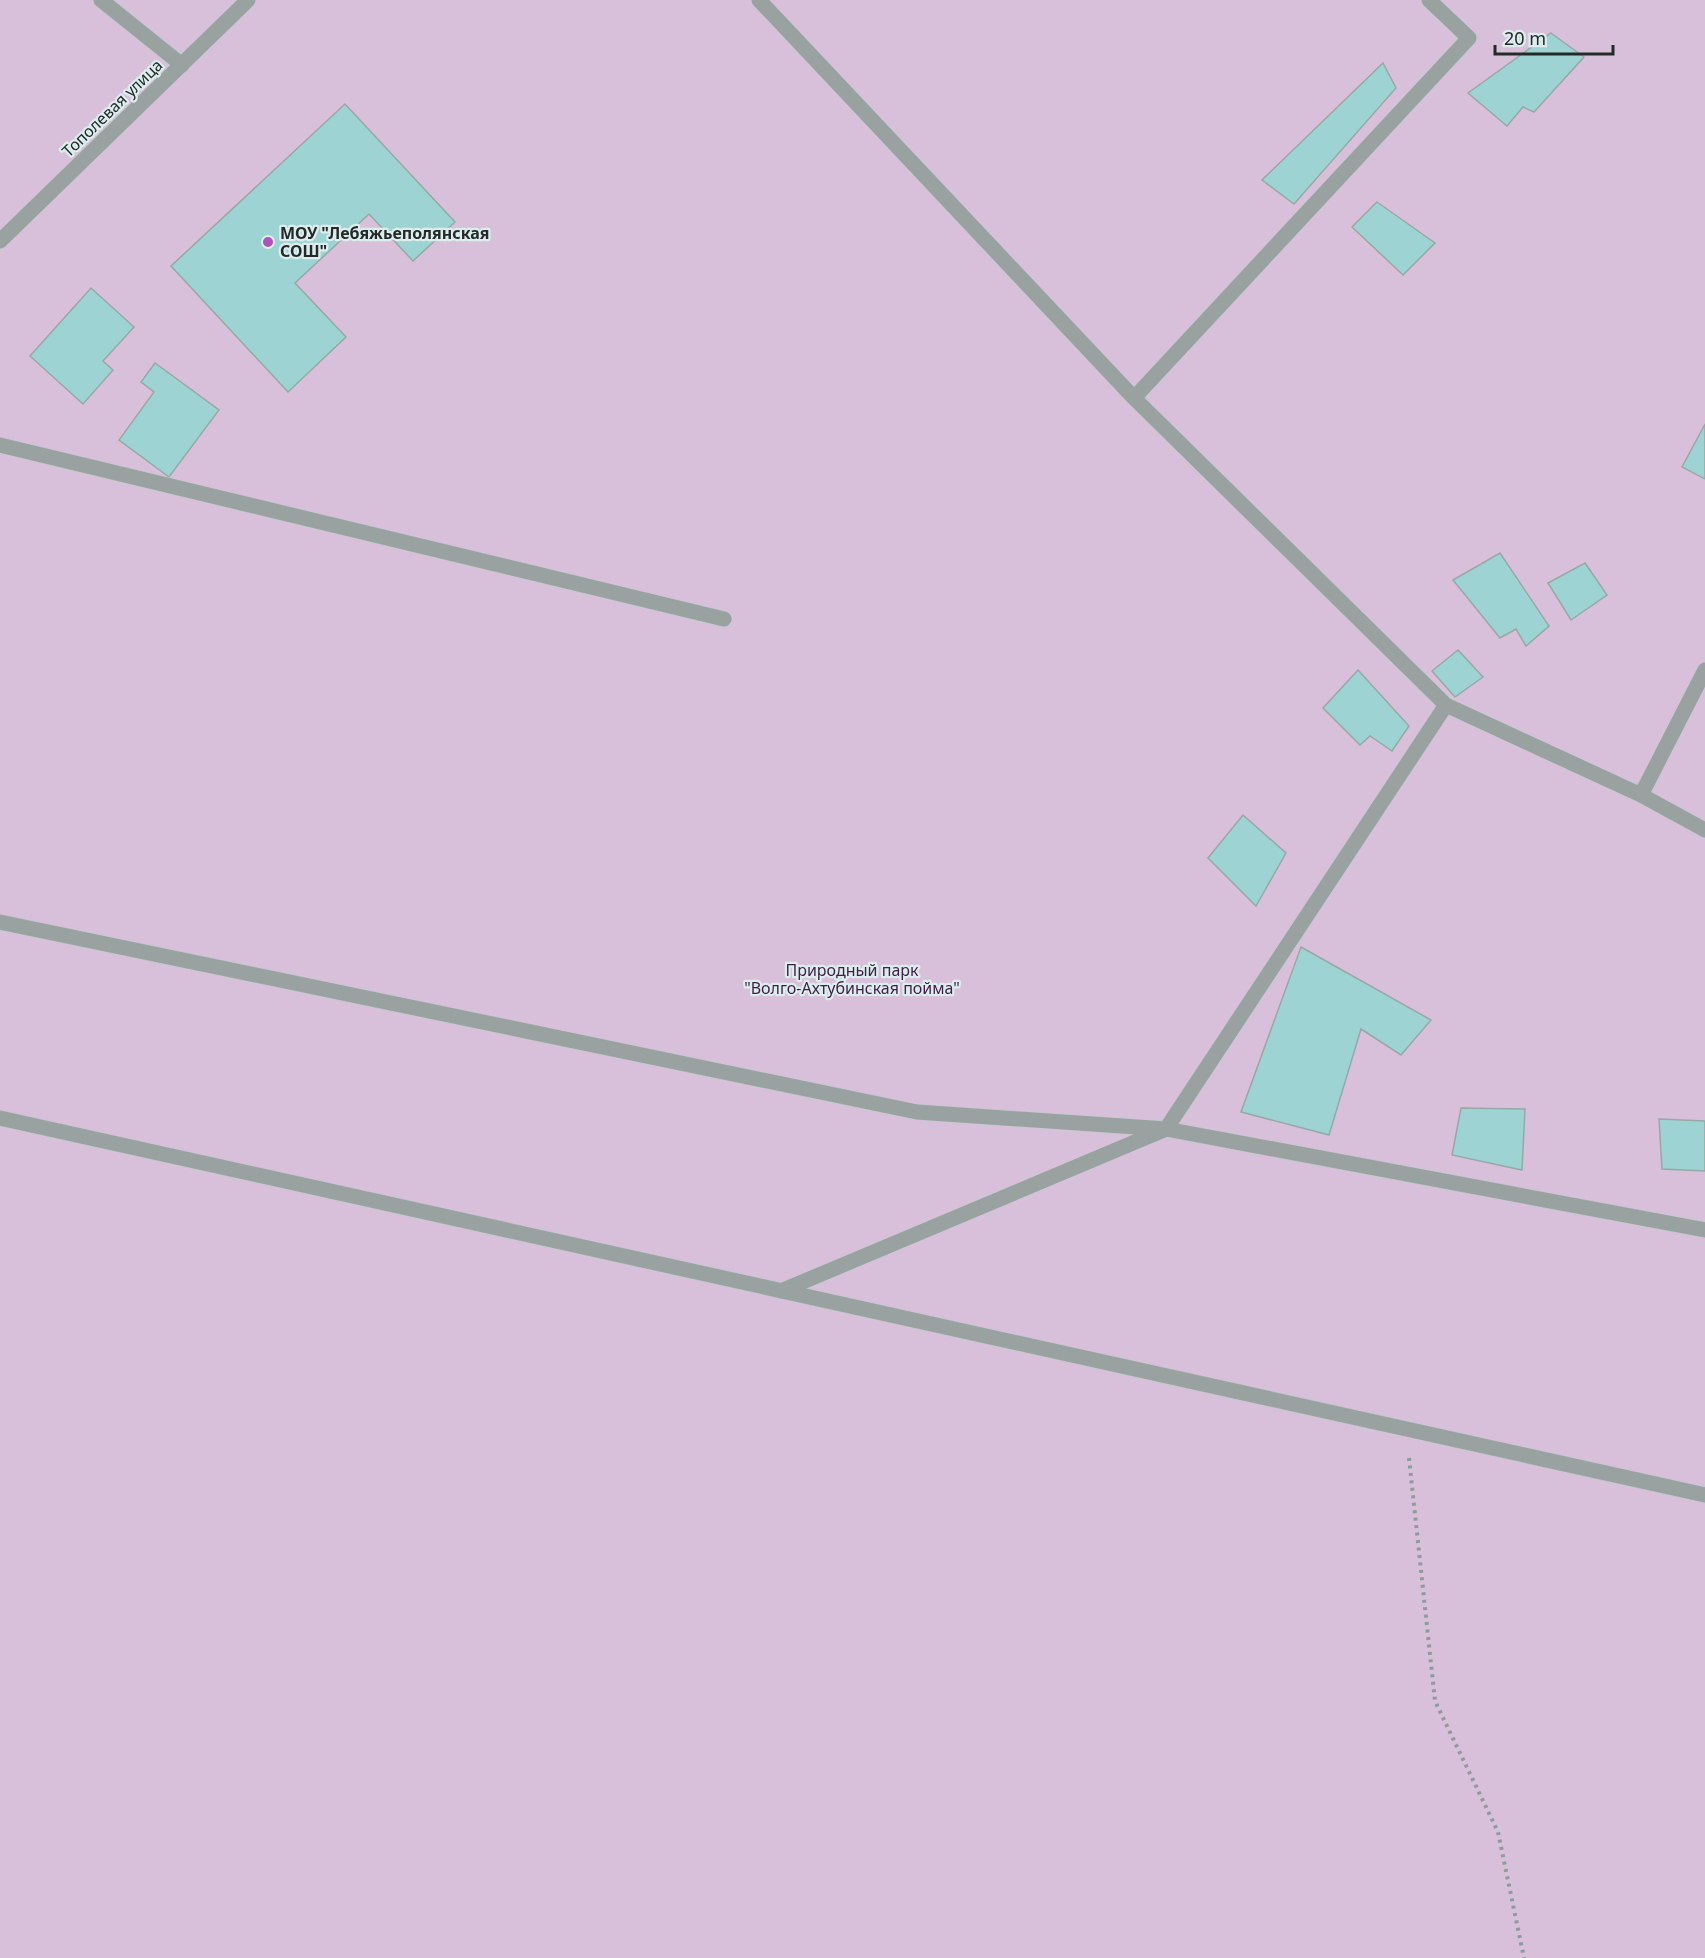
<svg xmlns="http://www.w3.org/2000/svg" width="1705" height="1958" viewBox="0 0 1705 1958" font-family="'Noto Sans',sans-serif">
	<rect width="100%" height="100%" fill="#ddeded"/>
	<path fill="#d8c0db" d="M0,0h1705v1958h-1705z"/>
	<path fill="#9ed3d3" stroke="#98a8a7" stroke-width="1.5" d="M1551,33l33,24 -50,55 -11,-5 -16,19 -39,-33z
		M1383,63l13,25 -102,116 -32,-24z
		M345,104l110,118 -42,39 -44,-47 -74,69 51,54 -58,55 -117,-126z
		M1377,202l58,41 -32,32 -51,-48z
		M91,288l43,39 -31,34 10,9 -30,34 -53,-48z
		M155,363l64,47 -50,67 -50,-37 35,-48 -13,-10z
		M1705,424v55l-23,-12z
		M1500,553l49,73 -23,20 -10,-17 -16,9 -47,-58z
		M1585,563l22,32 -36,25 -23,-37z
		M1458,650l25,27 -28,20 -23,-26z
		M1358,670l51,56 -17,25 -22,-15 -10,9 -37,-37z
		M1243,815l43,38 -30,53 -48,-48z
		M1301,947l130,73 -30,35 -40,-26 -32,106 -88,-23z
		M1461,1108l64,1 -3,61 -70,-15z
		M1659,1119l46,2v50l-43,-2z"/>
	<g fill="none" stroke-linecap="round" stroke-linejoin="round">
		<defs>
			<path id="minor" d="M101,0l81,65
				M759,0l375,398 312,307 195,90 64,35
				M0,241l248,-241
				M1134,398l335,-360 -40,-38
				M0,445l724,174
				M1641,795l64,-125
				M0,922l917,190 249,17 539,101
				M0,1118l1705,377
				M781,1291l385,-162 280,-424"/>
		</defs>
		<use href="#minor" stroke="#bccaca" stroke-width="16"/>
		<path stroke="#8f9b9b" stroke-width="4" stroke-dasharray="3 4.5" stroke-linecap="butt" d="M1409,1458l26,243 63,131 26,126"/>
		<use href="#minor" stroke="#9aa1a1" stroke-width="15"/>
	</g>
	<circle fill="#ae52bc" stroke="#ddeded" stroke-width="2" cx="268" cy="242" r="6"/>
	<g text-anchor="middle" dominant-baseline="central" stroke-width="4.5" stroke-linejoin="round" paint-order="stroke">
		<g font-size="16" fill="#242a2a" stroke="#ddeded">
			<text transform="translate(112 108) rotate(-44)">Тополевая улица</text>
		</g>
		<g font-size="16" font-weight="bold" fill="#242a2a" stroke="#ddeded" text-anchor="start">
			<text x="280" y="233">МОУ "Лебяжьеполянская<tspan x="280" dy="18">СОШ"</tspan></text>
		</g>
		<g font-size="16" fill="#411d47" stroke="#ddeded">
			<text x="852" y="970">Природный парк<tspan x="852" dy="18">"Волго-Ахтубинская пойма"</tspan></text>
		</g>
	</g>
	<path d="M1495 45v9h118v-9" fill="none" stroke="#242a2a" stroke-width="3"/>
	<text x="1504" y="45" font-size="18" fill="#242a2a" stroke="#ddeded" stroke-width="4.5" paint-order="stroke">20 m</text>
</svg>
